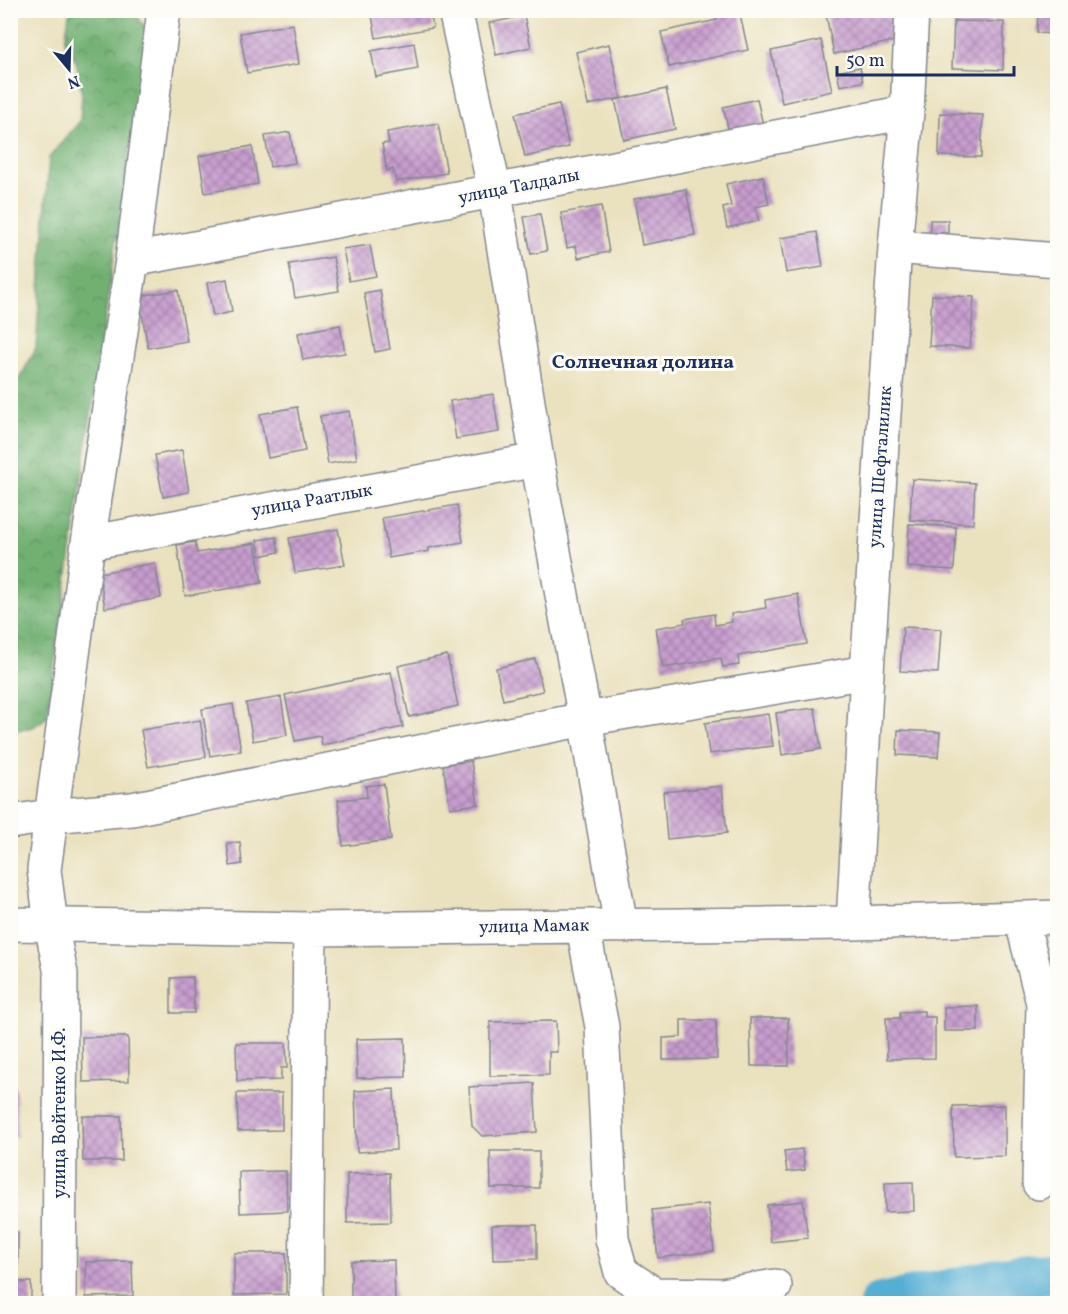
<svg xmlns="http://www.w3.org/2000/svg" width="1068" height="1314" viewBox="0 0 1068 1314" font-family="Vollkorn,serif">
	<defs>
		<pattern id="forest-crowns" width="20" height="18" patternUnits="userSpaceOnUse" patternTransform="scale(1.5)"><rect width="20" height="18" fill="#72b072"/><path d="M2 6a3 3 0 1 1 6 0M12 15a3 3 0 1 1 6 0" fill="none" stroke="#5d9061"/></pattern>
		<pattern id="building-cross-hatch" width="8" height="8" patternUnits="userSpaceOnUse" patternTransform="scale(1.5)"><rect width="8" height="8" fill="#c89dce"/><path d="M0 0l8 8M0 8l8-8" fill="none" stroke="#a280aa"/></pattern>
	</defs>
	<rect width="100%" height="100%" fill="#fdfcf7"/>
	<filter id="ink" filterUnits="userSpaceOnUse"><feTurbulence type="fractalNoise" baseFrequency=".0167" numOctaves="2"/><feDisplacementMap in="SourceGraphic" scale="12" xChannelSelector="R" yChannelSelector="G"/><feConvolveMatrix kernelMatrix="1 2 1 2 8 2 1 2 1" color-interpolation-filters="sRGB"/></filter>
	<filter id="wash" filterUnits="userSpaceOnUse"><feTurbulence type="fractalNoise" baseFrequency=".008" numOctaves="4" result="noise"/><feDisplacementMap in="SourceGraphic" scale="24" xChannelSelector="R" yChannelSelector="G"/><feGaussianBlur stdDeviation="1.35" result="paint"/><feColorMatrix in="noise" values="0 0 0 0 0 0 0 0 0 0 0 0 0 0 0 0 0 1.4 0 .05"/><feComposite in="paint" operator="in"/></filter>
	<g filter="url(#wash)">
		<rect width="100%" height="100%" fill="#eae1be"/>
		<path fill="url(#forest-crowns)" stroke="#467068" stroke-width="1.5" d="M108,10l28,5 11,14 -100,688 -14,10 -22,4v-345l8,-6 17,-32 13,-190 31,-37 2,-27 -6,-33 -11,-19 4,-28 7,-3z"/>
		<g fill="none" stroke-linecap="round" stroke-linejoin="round">
			<path stroke="#55aed3" stroke-width="42" d="M880,1304l122,-25 56,-6"/>
		</g>
		<g id="blocks">
			<path fill="url(#building-cross-hatch)" d="M371,10h59l3,18 -57,10z
				M733,10h6l9,40 -79,17 -8,-35 56,-12 -2,-6z
				M825,10h71l-1,31 -61,13z
				M1038,10h20v24l-21,-1z
				M524,16l7,31 -35,8 -7,-32z
				M954,21l50,1 -1,48 -51,-2z
				M293,24l6,40 -52,9 -7,-40z
				M821,40l11,51 -50,12 -11,-52z
				M414,43l4,26 -42,8 -5,-26z
				M609,44l12,54 -33,7 -12,-53z
				M860,67l3,15 -23,4 -3,-14z
				M666,89l9,40 -51,11 -9,-40z
				M757,99l6,26 -34,7 -6,-25z
				M559,104l10,43 -44,10 -10,-43z
				M940,113l43,2 -2,42 -42,-1z
				M438,123l9,50 -51,9 -3,-13 -6,2 -5,-27 7,-1 -2,-11z
				M290,132l5,31 -25,4 -5,-31z
				M252,146l6,38 -53,9 -6,-37z
				M763,176l6,28 -14,3 4,14 -32,7 -4,-20 8,-2 -5,-22z
				M686,189l9,46 -53,10 -8,-46z
				M601,206l8,46 -31,6 -2,-12 -9,2 -6,-35z
				M540,214l7,37 -16,3 -7,-37z
				M930,220h18v13h-18z
				M817,232l6,35 -37,6 -6,-35z
				M370,245l6,31 -27,5 -6,-32z
				M333,257l6,34 -44,7 -6,-34z
				M227,279l5,33 -19,4 -6,-33z
				M178,290l9,51 -39,7 -9,-52z
				M380,290l10,59 -15,3 -11,-59z
				M932,295l42,2 -4,51 -41,-2z
				M340,325l5,28 -42,7 -5,-27z
				M493,394l6,38 -43,7 -6,-38z
				M297,407l8,44 -37,7 -8,-44z
				M349,411l8,48 -29,5 -8,-48z
				M182,450l7,42 -26,5 -8,-42z
				M912,479l63,4 -2,41 -63,-4z
				M457,505l6,37 -34,6v3l-40,7 -7,-40z
				M909,524l47,3 -2,43 -47,-3z
				M338,529l7,36 -50,8 -6,-35z
				M276,537l3,15 -19,4 -3,-16z
				M195,542l2,11 58,-10 7,40 -77,13 -8,-51z
				M155,563l6,35 -56,10 -6,-35z
				M798,594l9,50 -69,12 1,9 -16,2 -2,-9 -58,10 -7,-40 29,-5 -1,-4 30,-5 1,11 17,-3 -1,-8 35,-6 -1,-8z
				M903,627l38,2 -3,44 -38,-2z
				M447,655l11,51 -49,11 -11,-51z
				M535,659l8,32 -40,9 -7,-32z
				M391,672l12,55 -81,18 -2,-9 -25,5 -10,-46z
				M281,697l6,38 -34,6 -7,-38z
				M233,704l8,47 -31,5 -8,-47z
				M815,708l6,41 -39,6 -6,-42z
				M768,714l5,32 -64,8 -4,-31z
				M200,720l6,37 -58,10 -7,-37z
				M898,730l42,2 -2,25 -41,-2z
				M471,761l7,43 -28,4 -7,-43z
				M384,784l7,56 -48,6 -5,-46 29,-3 -1,-11z
				M722,786l5,47 -60,6 -4,-47z
				M240,842l2,22 -12,2 -3,-23z
				M193,977l1,36h-23v-35z
				M978,1006v25h-34v-24z
				M924,1011v6h11v41l-48,1 -1,-41h14v-6z
				M750,1018h38l1,48h-38z
				M681,1020h35l1,39 -54,1v-22l18,-1z
				M556,1021l1,31h-8v23l-59,1v-54z
				M82,1037h46l1,44 -46,1z
				M405,1038l1,39 -49,1 -1,-39z
				M236,1043h50l1,25h-6v12l-44,1z
				M534,1083l3,49 -55,4 -10,-10 -3,-39z
				M10,1089h6l1,48h-7z
				M394,1089l2,61 -39,2 -2,-61z
				M237,1093h45v37l-44,1z
				M1005,1105v51l-51,1 -1,-51z
				M82,1116h39l1,45h-39z
				M802,1149l3,21 -18,2 -3,-21z
				M490,1151h49v37h-48z
				M286,1171l1,40 -47,2 -1,-41z
				M390,1173l1,49 -44,1v-49z
				M913,1182l1,29 -29,1v-29z
				M803,1201l5,37 -37,4 -4,-37z
				M708,1204l6,47 -56,7 -6,-48z
				M492,1225h45v34l-44,1z
				M10,1232h8v47h-8z
				M234,1253h52v41l-52,1z
				M394,1260l1,44h-44v-43z
				M132,1261l1,35 -47,1v-35z
				M10,1282h21v22h-21z"/>
		</g>
	</g>
	<g filter="url(#ink)">
		<use href="#blocks" fill-opacity="0" stroke="#82888e" stroke-width="1.5"/>
		<g fill="none" stroke-linecap="round" stroke-linejoin="round">
			<defs>
				<path id="minor" d="M455,10l40,182 42,268 48,259 36,207
					M895,247l163,13
					M132,260l775,-148
					M88,543l449,-83
					M10,822l40,-6 82,-7 453,-90 282,-47
					M1021,918l22,85 -4,180
					M853,923l14,-251 28,-425 12,-135 5,-102
					M10,924l300,5 543,-6 205,-6
					M583,927l19,100 10,212 9,33 33,22 68,1 53,-9
					M59,1304l2,-330 -10,-50 -7,-54 44,-327 44,-283 32,-250
					M306,1304l4,-375"/>
			</defs>
			<use href="#minor" stroke="#82888e" stroke-width="36"/>
			<use href="#minor" stroke="#fff" stroke-width="33"/>
		</g>
	</g>
	<g text-anchor="middle" dominant-baseline="central" stroke-width="6" stroke-linejoin="round" paint-order="stroke">
		<g font-size="18" fill="#1b2f5e" stroke="#fdfcf7">
			<text transform="translate(519 187) rotate(-11)">улица Талдалы</text>
			<text transform="translate(881 467) rotate(-86)">улица Шефталилик</text>
			<text transform="translate(312 501) rotate(-10)">улица Раатлык</text>
			<text transform="translate(534 927) rotate(-1)">улица Мамак</text>
			<text transform="translate(60 1113) rotate(-90)">улица Войтенко И.Ф.</text>
		</g>
		<g font-size="20" font-weight="bold" fill="#1b2f5e" stroke="#fdfcf7">
			<text x="643" y="363">Солнечная долина</text>
		</g>
	</g>
	<rect width="1068" height="1314" fill="none" stroke="#fdfcf7" stroke-width="36"/>
	<g transform="translate(69 69) rotate(161)" stroke="#fdfcf7" stroke-width="4.5" paint-order="stroke">
	<path d="M0-4.5L10 22L0 15L-10 22Z" fill="#1b2f5e"/>
	<text y="-9" font-size="16" font-weight="bold" text-anchor="middle" fill="#1b2f5e">N</text>
	</g>
	<path d="M837 66v9h177v-9" fill="none" stroke="#1b2f5e" stroke-width="3"/>
	<text x="846" y="66" font-size="18" fill="#1b2f5e" stroke="#fdfcf7" stroke-width="4.5" paint-order="stroke">50 m</text>
</svg>
